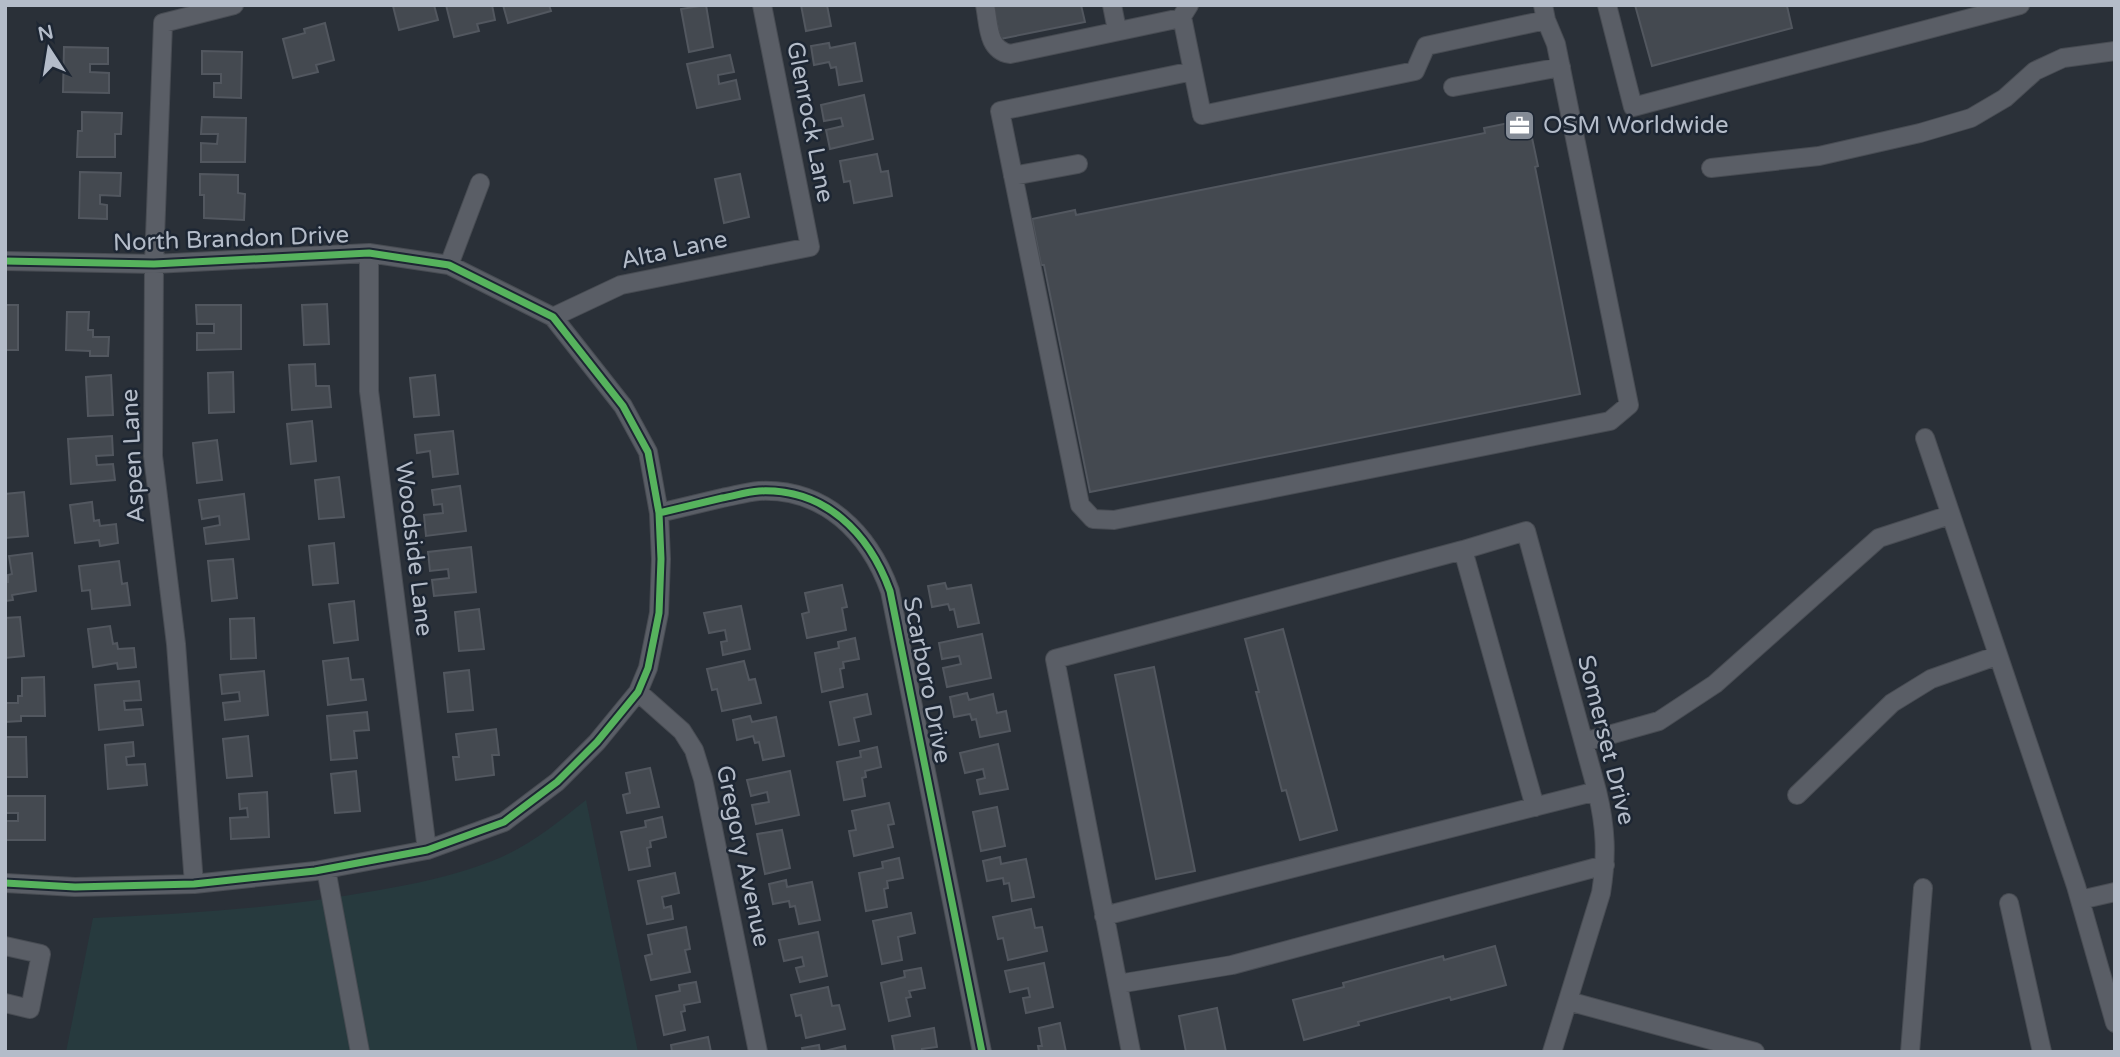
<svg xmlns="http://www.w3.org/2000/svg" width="2120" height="1057" viewBox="0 0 2120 1057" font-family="'Varela Round',sans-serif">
	<rect width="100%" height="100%" fill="#2a3038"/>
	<path fill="#273a3e" d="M586,800l52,252h-572l27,-134c94,-4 188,-10 281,-27 40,-7 80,-15 118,-30 35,-13 65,-38 94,-61z"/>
	<path fill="#444950" stroke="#52575f" stroke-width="2" d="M434,5l4,15 -39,10 -6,-24z
		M446,5h46l3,15 -18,4 2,7 -25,6z
		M503,5h46l2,6 -43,12z
		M706,5l7,42 -24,5 -8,-43z
		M801,5h26l4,21 -25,5z
		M993,5h88l4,17 -85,17z
		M1635,5h156l-4,1 5,22 -140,38z
		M325,23l9,37 -18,5 2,7 -25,6 -10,-39 22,-6 -1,-4z
		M829,43l1,5 25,-5 7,38 -23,4 -3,-18 -5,1 -2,-6 -15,3 -3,-19z
		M64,47l44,1v16h-18v8l19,1v20l-46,-1z
		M202,51l40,1 -1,46 -27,-1v-14h7v-9h-19z
		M730,55l4,17 -16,3 1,9 17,-4 4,19 -43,9 -10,-44z
		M864,95l9,44 -43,10 -4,-19 17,-4 -2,-8 -17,3 -3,-16z
		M82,112l40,1 -1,21h-6v23h-38l1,-26h4z
		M202,117l44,1 -1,44h-44v-19l16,1 1,-10h-17z
		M1528,119l10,47 -3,1 45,227 -490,98 -46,-227h-3l-9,-46 43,-9 1,5 409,-82 -1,-5z
		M877,154l4,18 7,-1 4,25 -38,7 -4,-22 -6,1 -4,-21z
		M80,172l41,1 -1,23 -20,-1v9l7,1v14l-28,-1z
		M200,174l38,1v18l7,1 -1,26 -40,-2v-23h-4z
		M740,174l9,43 -25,6 -9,-44z
		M327,304l2,40 -25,1 -2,-40z
		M5,305h13v45h-13z
		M196,305h45v44l-44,1v-17h17v-9h-17z
		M67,312h22l-1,18h5v7h16l-1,19h-18v-5l-24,-1z
		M315,364l1,22h13l2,21 -39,3 -3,-45z
		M233,372l1,40 -25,1 -1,-40z
		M111,375l2,40 -25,1 -2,-39z
		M435,375l4,40 -25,2 -4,-39z
		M312,421l4,40 -25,3 -4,-40z
		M453,431l5,43 -25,3 -3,-26 -13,2 -2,-18z
		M112,436l1,19 -17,1 1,9 16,-1 2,16 -44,4 -3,-45z
		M217,440l5,40 -25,3 -4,-40z
		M339,477l5,40 -25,2 -4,-39z
		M460,486l6,45 -40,5 -2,-21 19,-2 -1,-9 -8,1 -2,-15z
		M24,492l4,44 -23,2v-44z
		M244,494l5,45 -43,5 -2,-16 16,-3 -1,-9 -17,3 -3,-19z
		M92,502l2,19 5,-1 1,6 16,-2 2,19 -18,3 -1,-6 -24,3 -5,-38z
		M334,543l4,40 -25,2 -4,-39z
		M471,547l5,45 -42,4 -2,-16 17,-2 -1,-9 -18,2 -2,-19z
		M32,553l4,38 -24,4 1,5 -8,1v-19h3v-7l4,-1 -3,-18z
		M233,559l4,39 -25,3 -4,-40z
		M119,561l3,23 5,-1 3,22 -38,4 -2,-19 -8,1 -3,-25z
		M945,583l2,6 24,-4 8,38 -21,4 -4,-18 -4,1 -2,-6 -16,3 -4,-21z
		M842,585l5,22 -5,1 4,22 -39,8 -5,-24 7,-2 -4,-19z
		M354,601l4,39 -24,3 -5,-39z
		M741,606l9,43 -27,6 -2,-13 6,-1 -2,-11 -16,3 -5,-20z
		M479,609l5,40 -25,2 -4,-39z
		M20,617l4,39 -19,2v-40z
		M254,618l2,40 -25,1 -1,-40z
		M110,626l3,18 4,-1 1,6 16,-1 2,19 -18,2 -1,-6 -24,4 -5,-38z
		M1283,629l54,201 -37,10 -14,-50 -4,1 -26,-99h3l-14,-53z
		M982,634l9,44 -44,9 -4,-19 18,-4 -2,-8 -17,3 -3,-16z
		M855,638l4,21 -16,3 1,6 -4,1 3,18 -21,5 -7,-39 24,-5 -1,-6z
		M348,658l3,22 12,-1 3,21 -38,5 -5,-44z
		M744,661l5,19 6,-1 6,24 -39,8 -5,-22 -5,1 -5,-21z
		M1154,667l41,204 -39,8 -41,-204z
		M469,670l4,40 -25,2 -4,-39z
		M264,671l4,44 -43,5 -2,-17 17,-2 -1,-9 -17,2 -2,-19z
		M44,677l1,39h-24v5l-16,1v-19h13v-7h4v-18z
		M139,681l2,19 -17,1 1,9 16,-1 2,16 -44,5 -4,-45z
		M967,693l2,7 24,-6 4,19 9,-2 4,20 -30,6 -4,-18 -4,1 -2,-6 -16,3 -4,-20z
		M867,694l4,20 -17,4 5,23 -20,4 -9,-43z
		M367,712l2,18 -15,1 3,27 -26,2 -4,-44z
		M750,716l2,6 24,-5 8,39 -21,4 -4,-18 -4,1 -2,-7 -16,4 -4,-20z
		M496,729l3,26h-7l2,20 -38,5 -3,-23h6l-3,-23z
		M248,736l4,40 -25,2 -4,-39z
		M5,737h21l1,40h-22z
		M133,742l1,14 -8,1 1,8 18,-1 2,21 -39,4 -3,-44z
		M998,744l10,45 -28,5 -3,-14 8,-2 -2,-9 -18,4 -5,-20z
		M877,747l4,20 -16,4 1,6 -4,1 3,18 -21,4 -7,-38 24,-5 -1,-6z
		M650,768l9,39 -32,6 -4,-18 7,-2 -4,-20z
		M356,771l4,40 -25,2 -4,-39z
		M790,771l9,44 -43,9 -4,-19 17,-3 -2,-10 -16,4 -4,-16z
		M267,792l2,45 -38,2 -1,-21 18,-1 -1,-9 -7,1 -1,-15z
		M5,796h40v44h-40v-19h13v-8h-13z
		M889,803l5,21 -6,1 5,22 -39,9 -5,-25 7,-1 -4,-19z
		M997,807l8,39 -24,5 -8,-39z
		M662,817l4,20 -16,4 1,6 -4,1 3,18 -21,4 -8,-38 25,-5 -1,-6z
		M782,830l8,38 -25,6 -8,-40z
		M1000,857l1,7 25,-5 8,38 -22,4 -3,-18 -5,1 -1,-6 -16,3 -4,-20z
		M899,858l4,20 -16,3 1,7 -4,1 3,18 -21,4 -7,-38 24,-5 -1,-6z
		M675,873l4,20 -17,4 2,11 7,-2 2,13 -26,5 -9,-43z
		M786,880l1,7 25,-5 8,38 -21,4 -4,-18 -5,1 -1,-6 -16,3 -4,-20z
		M1031,909l4,19 7,-1 5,24 -39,9 -5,-22 -5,1 -5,-22z
		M911,913l4,20 -17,4 4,23 -20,4 -9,-43z
		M686,927l4,22 -5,1 5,22 -39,8 -6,-24 7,-2 -4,-19z
		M818,932l9,44 -27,6 -4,-14 8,-2 -2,-9 -18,4 -5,-21z
		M1495,946l11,39 -55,15 -1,-3 -92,25 1,3 -55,15 -11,-40 51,-13 -1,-4 100,-27 1,4z
		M1044,963l9,44 -27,6 -3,-15 7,-1 -2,-9 -18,4 -5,-21z
		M921,968l4,20 -16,3 2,6 -5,1 4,18 -21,5 -8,-38 24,-6 -1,-6z
		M696,982l4,20 -16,3 1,6 -4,1 4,18 -21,5 -8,-39 24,-5 -1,-6z
		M828,987l4,19 7,-1 6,24 -39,9 -5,-23 -5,1 -5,-21z
		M1217,1008l9,44h-40l-7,-36z
		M1060,1023l6,29h-27l-1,-6h4l-3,-18z
		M934,1028l3,19 -15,2v3h-27l-3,-16z
		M708,1037l3,15h-39l-1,-7z
		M819,1045l1,7 25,-6 1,6h-43l-1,-4z"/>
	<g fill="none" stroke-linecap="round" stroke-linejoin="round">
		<defs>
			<path id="minor" d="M985,5c4,20 2,45 25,49l171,-36 8,-13
				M1112,5l5,25
				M1607,5l26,102 387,-102
				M1182,17l20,98 213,-44 11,-25 120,-26 -3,-15
				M1193,71l-193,40 80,394 13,14 21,1 496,-99 19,-16 -73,-361 -10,-24
				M1453,87l108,-20
				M1711,168l108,-12 101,-23 51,-15 34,-20 30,-27 28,-13 52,-7
				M1013,176l65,-12
				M369,253v138l58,459
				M5,261l149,3 215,-11 80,12 104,52 70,89 25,46 11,61 2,46 -2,54 -11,55 -10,24 -41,50 -40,40 -53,40 -77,28 -112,21 -121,13 -119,3 -70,-4
				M449,265l31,-82
				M553,317l68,-32 189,-38 -48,-242
				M1925,438l151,448 39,137
				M659,513c21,-5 42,-10 63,-15 12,-2 24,-6 37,-7 66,-3 110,42 131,100l92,461
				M1463,550l72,257
				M638,692l44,39 12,19 9,29 55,273
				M1584,742l75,-21 56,-37 164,-146 71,-23
				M1797,795l95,-92 39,-24 65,-23
				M326,869l34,183
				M194,884l-18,-240 -23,-188 1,-192 9,-241 71,-18
				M2080,900l35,-8
				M2009,903l33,149
				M1104,916l493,-125
				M5,946l36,8 -11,55 -25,-6
				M1118,984l114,-19 373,-100
				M1568,1001l187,51
				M1131,1052l-76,-393 408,-109 63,-19 71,260c9,37 10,65 4,102l-49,159
				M1910,1052l13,-164"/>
		</defs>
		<use href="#minor" stroke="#484c53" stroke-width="20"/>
		<use href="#minor" stroke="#5a5e66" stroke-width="18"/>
		<defs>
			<path id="cycleway" d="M5,261l149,3 215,-11 80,12 104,52 70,89 25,46 11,61 2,46 -2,54 -11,55 -10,24 -41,50 -40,40 -53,40 -77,28 -112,21 -121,13 -119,3 -70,-4
				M659,513c21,-5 42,-10 63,-15 12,-2 24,-6 37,-7 66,-3 110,42 131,100l92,461"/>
		</defs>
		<use href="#cycleway" stroke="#1d2633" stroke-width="11"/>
		<use href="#cycleway" stroke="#56b35d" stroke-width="7"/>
	</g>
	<defs>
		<symbol id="office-square" viewBox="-11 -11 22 22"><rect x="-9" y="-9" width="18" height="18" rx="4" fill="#848b96" stroke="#1d2633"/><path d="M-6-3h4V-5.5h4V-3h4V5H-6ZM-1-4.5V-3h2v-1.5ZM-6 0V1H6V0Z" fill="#fff"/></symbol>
	</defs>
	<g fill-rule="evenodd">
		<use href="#office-square" x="1502" y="108" width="35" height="35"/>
	</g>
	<g text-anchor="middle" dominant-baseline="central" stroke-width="5" stroke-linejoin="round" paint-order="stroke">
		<g font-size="24" fill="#b4bcc9" stroke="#1d2633">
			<text transform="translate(810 122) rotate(79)">Glenrock Lane</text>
			<text transform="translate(231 239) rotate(-2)">North Brandon Drive</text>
			<text transform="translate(674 250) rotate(-12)">Alta Lane</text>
			<text transform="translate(133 456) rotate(-93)">Aspen Lane</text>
			<text transform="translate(414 549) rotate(83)">Woodside Lane</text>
			<text transform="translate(927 680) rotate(79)">Scarboro Drive</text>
			<text transform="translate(1606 740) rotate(76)">Somerset Drive</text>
			<text transform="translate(743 856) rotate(78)">Gregory Avenue</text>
		</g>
		<g font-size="24" fill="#b4bcc9" stroke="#1d2633" text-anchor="start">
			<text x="1543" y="125">OSM Worldwide</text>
		</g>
	</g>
	<rect width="2120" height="1057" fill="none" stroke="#b4bcc9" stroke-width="14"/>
	<g transform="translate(49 49) rotate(348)" stroke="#1d2633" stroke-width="5" paint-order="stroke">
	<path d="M0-5L12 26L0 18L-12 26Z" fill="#b4bcc9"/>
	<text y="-10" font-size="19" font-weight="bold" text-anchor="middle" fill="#b4bcc9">N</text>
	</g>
</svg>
